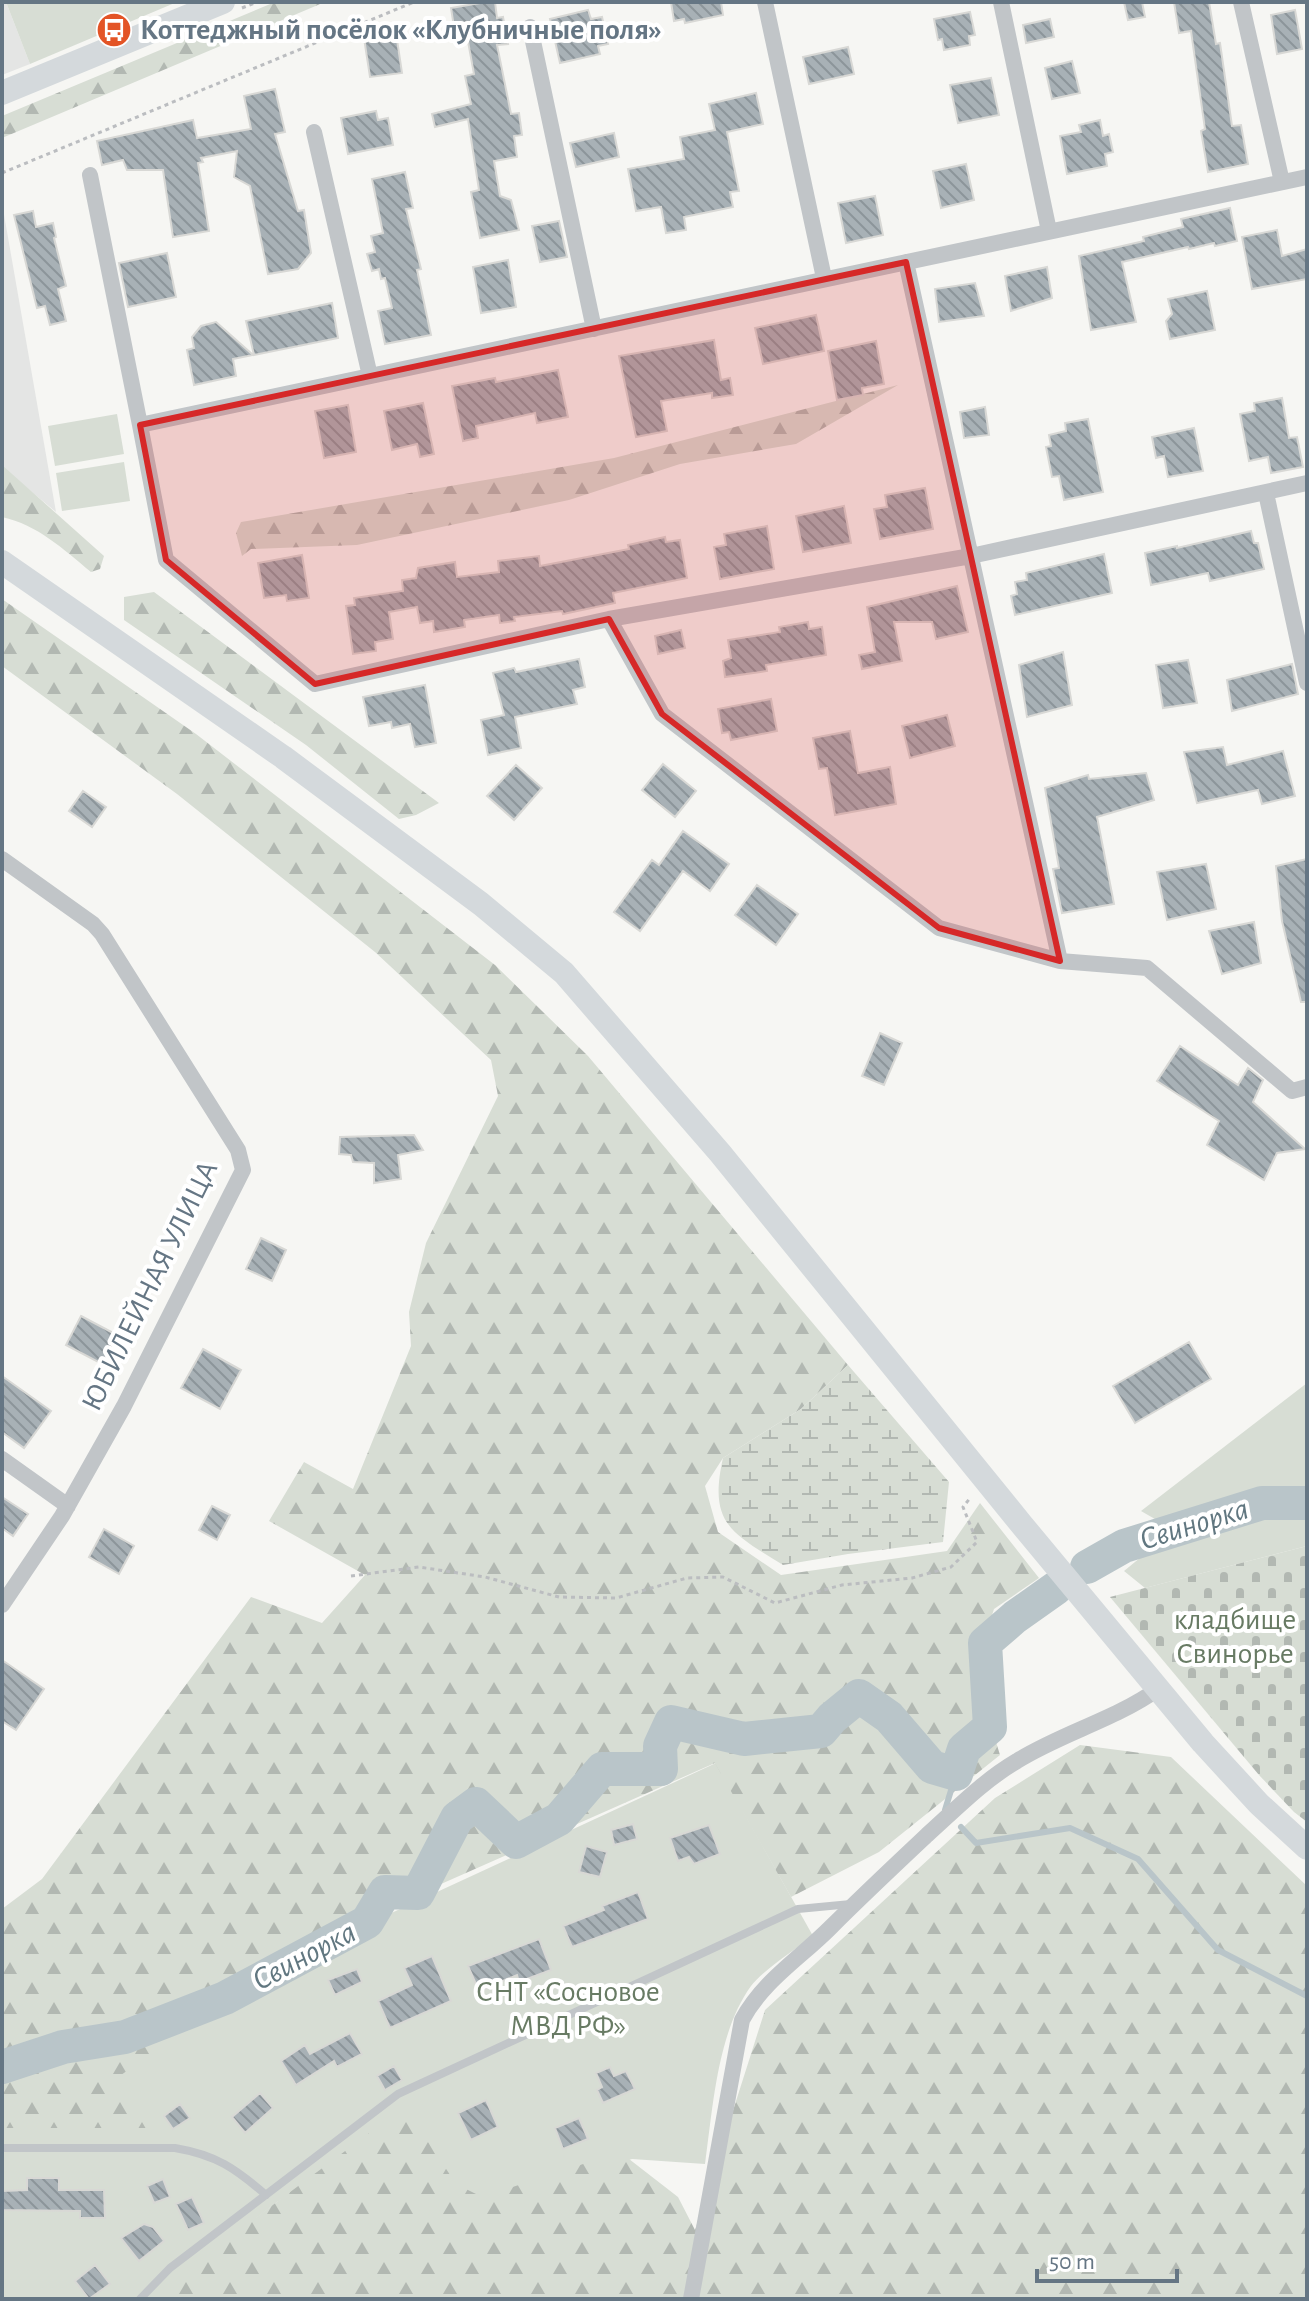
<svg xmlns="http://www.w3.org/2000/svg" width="1309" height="2301" viewBox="0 0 1309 2301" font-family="'Alegreya Sans',sans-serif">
	<defs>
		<pattern id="forest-firs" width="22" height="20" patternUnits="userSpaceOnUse" patternTransform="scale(2)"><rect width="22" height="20" fill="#d7ddd4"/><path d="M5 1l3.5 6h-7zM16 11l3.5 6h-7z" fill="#b2b8b2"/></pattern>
		<pattern id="wetland-marsh" width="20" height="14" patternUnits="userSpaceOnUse" patternTransform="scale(2)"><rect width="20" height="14" fill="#d7ddd4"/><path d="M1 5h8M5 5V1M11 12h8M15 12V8" fill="none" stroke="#b2b8b2"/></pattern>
		<pattern id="cemetery-stones" width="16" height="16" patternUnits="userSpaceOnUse" patternTransform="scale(2)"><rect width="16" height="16" fill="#d7ddd4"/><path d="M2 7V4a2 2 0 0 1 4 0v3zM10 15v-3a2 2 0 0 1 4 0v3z" fill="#b2b8b2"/></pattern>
		<pattern id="building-back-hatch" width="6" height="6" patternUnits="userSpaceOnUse" patternTransform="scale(2)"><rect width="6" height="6" fill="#a8b1b6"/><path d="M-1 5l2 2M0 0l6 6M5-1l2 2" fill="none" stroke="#8c959a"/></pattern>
	</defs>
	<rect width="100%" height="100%" fill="#f6f6f3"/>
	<path fill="#e4e5e4" d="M2,2h4l24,62 -28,11z
		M2,203l54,309 -54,-45z"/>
	<path fill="#d7ddd4" d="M6,2h171l-147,62z
		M117,414l7,40 -69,12 -7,-40z
		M124,462l6,39 -68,10 -6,-38z
		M1307,1383v163l-162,42 -21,-17 50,-41 -33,-19z
		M716,1763l97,173c-17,13 -51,35 -62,50 -34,47 -38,122 -46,178l-73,-5 -179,61 -124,-49 -52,31 -52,40 -62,57h-161v-353l76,112z"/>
	<path fill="url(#forest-firs)" d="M275,2h50l-323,136v-22z
		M898,385l-102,59 -116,20 -111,36 -212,45 -106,4 -9,7 -6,-23 5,-11 373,-64z
		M2,465l102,91 -4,13 -9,3c-28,-23 -53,-47 -89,-55z
		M154,592l285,211 -23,12 -17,4 -93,-74 -182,-125v-23z
		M2,599l194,135 299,231 93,91 260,309 -47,44 -78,49 -18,28 13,46 63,43 166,-24 33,-48 59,75 -45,31 -20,61 26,85 -121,97 -88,45 -76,-134 -396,175 -211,146 41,44h-147v-219l40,-30 209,-282 71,26 43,-48 -96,-54 35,-59 49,27 58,-143 -2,-34 17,-69 72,-147 -7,-36 -116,-108 -198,-158 -175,-128z
		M1080,1745l91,12 136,129v413h-1160l229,-171 38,-8 42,64 26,13 138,-45 58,45 17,33 70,-220 230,-212z"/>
	<path fill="url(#wetland-marsh)" d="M848,1365l101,117 -6,60 -95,12 -65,11c-51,-32 -75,-41 -60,-107l78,-49z"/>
	<path fill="url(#cemetery-stones)" d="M1307,1546v276l-13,-10 -35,-37 -149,-178z"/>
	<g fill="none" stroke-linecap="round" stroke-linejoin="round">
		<path stroke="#b9c5c9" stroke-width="6" d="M945,1810l11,-36
			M961,1827l15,16 94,-15 68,31 80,91 89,46"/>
		<path stroke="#b9c5c9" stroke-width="34" d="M1087,1567l37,-21 138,-43h45
			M2,2067l61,-20 62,-10 100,-39 142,-76 18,-30 33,1 39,-75 19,-14 40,38 43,-23 43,-50h59l-1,-23 11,-24 73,17 77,-8 11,-13 27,-22 30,21 43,50 24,7 8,-25 26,-22 -5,-84 30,-26 41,-29"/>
	</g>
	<path fill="url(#building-back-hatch)" stroke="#d8d8d5" stroke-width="2" d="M486,2h9l2,16 6,-1 5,27 -11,1 14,69 8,-1 3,22 -8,1 3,21 -23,4 6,35 11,4 8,30 -39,8 -9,-46 8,-2 -11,-71 -33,8 -3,-13 39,-10 -6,-28 9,-2 -9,-49 -11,2 -3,-19z
		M671,2h50l2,13 -38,8 -1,-4 -10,2z
		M1124,2h18l3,15 -17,3z
		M1174,2h35l7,42 4,-1 12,83 9,-1 7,39 -40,8 -7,-41 4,-2 -14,-98 -12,2z
		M588,10l3,9 11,-2 6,27 -10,2 2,8 -40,9 -10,-44z
		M1295,10l7,39 -25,5 -6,-39z
		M970,12l5,23 -6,1 1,9 -26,5 -2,-11 -4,1 -4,-21z
		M1050,19l4,18 -28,6 -3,-18z
		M396,33l6,40 -32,4 -6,-39z
		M848,47l6,27 -45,10 -6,-27z
		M1072,61l8,32 -28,6 -7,-31z
		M991,78l8,37 -41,8 -8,-38z
		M275,89l10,43 -10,2 23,77 6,-1 7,43 -13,16 -30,5 -18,-88 -16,-9 3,-26 -36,7 2,4 -5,1 11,68 -36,6 -10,-67h-36l-4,-10 -21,5 -5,-24 96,-21 4,18 54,-9 -7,-33z
		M756,93l7,31 -36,8 12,59 -9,1 3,15 -49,10 2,13 -20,3 -5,-26 -25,4 -8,-42 56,-10 -4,-22 35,-7 -6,-26z
		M376,111l2,9 10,-2 5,27 -45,9 -7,-36z
		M1100,120l3,16 6,-2 4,18 -8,2 2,12 -40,8 -7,-38 21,-4 -2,-7z
		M614,133l5,24 -43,10 -6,-24z
		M966,164l8,36 -33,8 -8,-37z
		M405,172l8,36 -7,1 15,60 -4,1 14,65 -46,9 -7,-33 14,-3 -7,-30 -4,1 -2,-10 -7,2 -5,-17 8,-2 -4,-16 12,-3 -11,-54z
		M875,196l8,39 -37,8 -8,-40z
		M1230,208l7,33 -22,5 -1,-3 -25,6 -1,-2 -66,15 14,60 -45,8 -12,-74 65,-15 -1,-4 40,-10 -2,-8z
		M33,211l3,16 17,-4 3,14 -2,1 12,48 -8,3 8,32 -16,4 -5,-19 -8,2 -23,-93z
		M559,221l8,36 -27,5 -8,-36z
		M1277,230l5,26 25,-7v30l-55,10 -10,-52z
		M167,253l9,44 -48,10 -9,-44z
		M508,260l8,47 -35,6 -8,-46z
		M1047,267l5,31 -41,13 -6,-35z
		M975,283l9,33 -45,6 -4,-33z
		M1207,291l8,39 -45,9 -4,-18 6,-7 -4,-15z
		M332,303l6,35 -84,17 -8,-34z
		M816,315l8,36 -61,13 -8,-36z
		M216,322l37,33 -20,4 3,17 -42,9 -7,-35 7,-2 -2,-11 9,-11z
		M714,340l7,40 9,-2 3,17 -21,3v-5l-51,8 6,30 -31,6 -17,-81z
		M876,341l8,43 -22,4 1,7 -26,5 -9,-49z
		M558,370l10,47 -31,6 -2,-10 -31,7 -28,6 2,12 -15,3 -11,-55 43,-8 1,4z
		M1282,398l7,40 8,-1 6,30 -32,6 -3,-16 -19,4 -9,-47 15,-3 -1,-8z
		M423,403l11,51 -14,3 -3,-13 -25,6 -8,-39z
		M348,405l8,47 -32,6 -9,-47z
		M985,407l4,28 -25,3 -4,-26z
		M1088,419l15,73 -39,8 -5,-24 -7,1 -6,-30 5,-1 -2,-11 17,-4 -1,-8z
		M1194,428l9,43 -35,6 -4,-21 -8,2 -4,-21z
		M925,488l8,41 -53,10 -6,-30 13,-2 -2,-12z
		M844,506l7,37 -48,9 -7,-36z
		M767,526l7,43 -54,10 -6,-32 12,-2 -2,-11z
		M1251,531l3,12h4l6,26 -54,12 -2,-8 -57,12 -6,-32 32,-7v2z
		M665,537l1,5 14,-2 7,38 -74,15 2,10 -52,11 -1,-3 -48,6 1,4 -15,2 -1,-8 -35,5 1,7 -31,5 -1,-11 -13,2 -3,-16 -28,5 4,27 -18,3 1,9 -23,3 -7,-48 9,-1 -1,-7 49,-7 -1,-11 14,-2 2,-10 37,-6 2,15 42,-5 -1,-11 41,-5 1,10 89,-17 -1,-4z
		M1104,554l8,39 -97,22 -4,-19 6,-2 -2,-12 12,-2 -1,-7z
		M302,555l7,43 -22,3 -1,-6 -22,3 -6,-35z
		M957,586l11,46 -32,7 -4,-17h-38l8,39 -40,8 -3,-14 16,-3 -8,-45z
		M808,622l1,7 13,-2 4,28 -60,10 1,6 -42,6 -2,-16 8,-3 -3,-18 52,-8 -1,-5z
		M681,630l4,18 -27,6 -3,-18z
		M1063,652l9,53 -45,12 -8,-52z
		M579,659l6,28 -12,3 4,14 -62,13 6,31 -33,7 -7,-35 23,-5 -11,-42 21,-5 2,4z
		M1188,660l9,43 -34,5 -7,-43z
		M1292,664l6,30 -66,17 -5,-31z
		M425,685l11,58 -21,4 -5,-23 -18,4 -1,-6 -22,4 -6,-29z
		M771,699l6,32 -46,9 -2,-8 -7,1 -4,-24z
		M947,715l8,31 -45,12 -8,-32z
		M850,731l8,42 32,-6 6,37 -61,11 -8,-47 -8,1 -6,-31z
		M1223,747l4,18 56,-14 12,45 -33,8 -4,-14 -61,13 -13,-51z
		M663,764l33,27 -21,26 -33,-27z
		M516,765l26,23 -28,32 -27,-24z
		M1146,773l8,27 -57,17 17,87 -52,9 -9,-44 6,-1 -14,-80 43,-13 1,4z
		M83,791l23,16 -14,20 -23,-16z
		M683,831l46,33 -19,27 -27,-20 -43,60 -26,-19 38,-52 7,5z
		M1307,859v143h-6l-19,-81 -6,-55z
		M1206,864l10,45 -49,11 -10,-48z
		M757,885l41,29 -22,31 -41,-30z
		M1254,922l7,41 -39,11 -13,-43z
		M880,1033l22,10 -18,42 -22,-9z
		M1180,1046l58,39 10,-17 15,12 -10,22 52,47 -28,4 -13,27 -57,-35 12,-24 -62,-40z
		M414,1135l9,15 -25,5 3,24 -27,4v-20l-21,-1 -2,-7 -12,-1 1,-17z
		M261,1238l25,12 -14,31 -26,-12z
		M81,1316l36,19 -15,29 -36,-19z
		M1189,1342l22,37 -76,44 -22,-37z
		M203,1349l38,21 -21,39 -39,-21z
		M2,1376l49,35 -27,37 -22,-16z
		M2,1497l26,17 -15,22 -11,-8z
		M212,1506l18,9 -13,25 -18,-10z
		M104,1529l30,17 -15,28 -30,-17z
		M2,1660l42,29 -28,41 -14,-9z
		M633,1824l4,15 -23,6 -3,-15z
		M709,1825l11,29 -26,10 -5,-7 -11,4 -8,-23z
		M586,1846l21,6 -7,25 -21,-5z
		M638,1892l10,27 -76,28 -9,-21 41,-16 -2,-4z
		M539,1939l12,31 -32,12 -2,-7 -38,16 -11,-25z
		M432,1956l19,45 -61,27 -12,-27 34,-16 -8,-17z
		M357,1969l5,13 -27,13 -7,-15z
		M350,2033l12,21 -25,13 -3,-6 -38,24 -15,-24 24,-16 5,9z
		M394,2066l8,14 -17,10 -8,-14z
		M610,2067l4,9 12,-5 9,18 -32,14 -6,-13 5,-3 -6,-14z
		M260,2093l13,15 -28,25 -13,-16z
		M486,2100l12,27 -27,13 -13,-27z
		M180,2104l10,14 -17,11 -9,-13z
		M579,2118l9,21 -25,10 -8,-21z
		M27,2178h32v12h45l1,28h-25v-7l-78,-1v-19l25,-1z
		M163,2179l7,18 -16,6 -7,-17z
		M192,2197l12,26 -16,7 -12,-26z
		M144,2224l9,3 11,14 -25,20 -18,-23z
		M95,2265l15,19 -21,15 -14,-18z"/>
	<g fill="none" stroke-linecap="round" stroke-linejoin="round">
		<path stroke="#bbbdc0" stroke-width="3" stroke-dasharray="4 4" stroke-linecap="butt" d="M242,8l15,-6
			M2,173l412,-171
			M351,1576l68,-9 66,10 74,20 57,1 71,-20 36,-1 52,26 67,-18 70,-7 39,-11 26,-25 -14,-35 8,-10"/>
		<path stroke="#c1c5c8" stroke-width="8" d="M2,2148h173c41,7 60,20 91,47
			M140,2299l30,-31 228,-174 400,-185 53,-5"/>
		<path stroke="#c1c5c8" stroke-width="16" d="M765,2l59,276
			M1001,2l48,229
			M1241,2l41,180
			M530,27l64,302
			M314,132l56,244
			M90,175l50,250 1167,-248
			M906,262l154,699
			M140,425l26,135 149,124 294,-65 362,-63 336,-73
			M1266,493l41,190
			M609,619l53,95 277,214 121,33 87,7 145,123 15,-4
			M2,859l91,65 9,10 136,216 5,20 -119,236 -62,110 -60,89
			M2,1459l66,47
			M691,2299l51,-279c21,-39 57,-61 88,-92 32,-32 64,-62 97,-93 29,-26 56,-54 90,-74 45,-28 97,-41 141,-72"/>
		<path stroke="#d4d9dc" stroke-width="24" d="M2,93l221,-91
			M2,562l281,195 198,147 83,69 156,180 302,372 181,218 56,61 48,44"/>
	</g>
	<path fill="#d62828" fill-opacity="0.2" stroke="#d62828" stroke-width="6" stroke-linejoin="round" d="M906,262l154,699 -121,-33 -277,-214 -53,-95 -294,65 -149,-124 -26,-135z"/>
	<defs>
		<symbol id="bus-disc" viewBox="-11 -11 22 22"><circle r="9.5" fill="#e35426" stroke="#fff"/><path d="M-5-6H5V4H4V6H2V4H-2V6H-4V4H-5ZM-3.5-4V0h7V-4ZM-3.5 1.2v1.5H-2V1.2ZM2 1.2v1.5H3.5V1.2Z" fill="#fff"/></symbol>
	</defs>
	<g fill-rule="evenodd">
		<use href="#bus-disc" x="94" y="10" width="40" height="40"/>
	</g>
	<g text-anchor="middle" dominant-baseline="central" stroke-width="8" stroke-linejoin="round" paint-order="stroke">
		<g font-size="30" font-weight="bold" fill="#657684" stroke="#fff" text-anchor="start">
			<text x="140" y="30">Коттеджный посёлок «Клубничные поля»</text>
		</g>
		<g font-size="30" fill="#657684" stroke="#fff">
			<text transform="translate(150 1286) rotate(-64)">ЮБИЛЕЙНАЯ УЛИЦА</text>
		</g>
		<g font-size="30" fill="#687b64" stroke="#fff">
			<text x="1235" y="1620">кладбище<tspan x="1235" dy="34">Свинорье</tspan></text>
			<text x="568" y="1992">СНТ «Сосновое<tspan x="568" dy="34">МВД РФ»</tspan></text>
		</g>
		<g font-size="32" font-style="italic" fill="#617780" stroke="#fff">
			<text transform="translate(1194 1524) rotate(-17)">Свинорка</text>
			<text transform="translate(304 1956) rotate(-28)">Свинорка</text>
		</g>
	</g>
	<rect width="1309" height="2301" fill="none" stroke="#657684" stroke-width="8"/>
	<path d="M1037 2269v12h140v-12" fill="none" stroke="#657684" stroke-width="4"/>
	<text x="1049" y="2269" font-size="24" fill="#657684" stroke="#ffffff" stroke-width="6" paint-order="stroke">50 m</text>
</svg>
